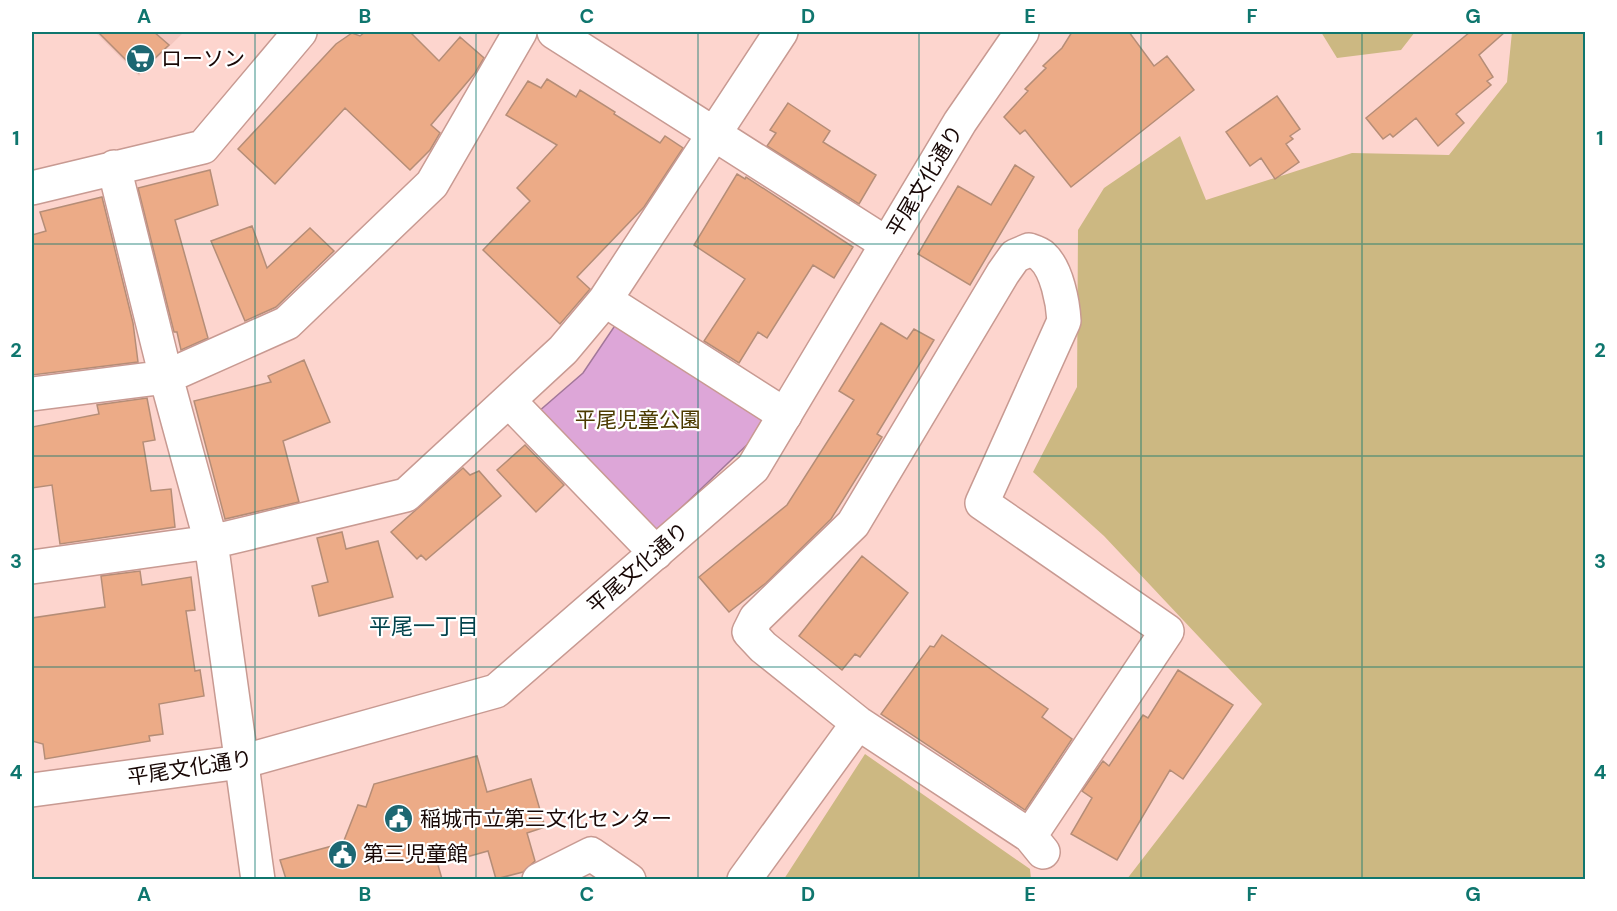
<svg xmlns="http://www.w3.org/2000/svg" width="1617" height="911" viewBox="0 0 1617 911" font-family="'DM Sans','Noto Sans JP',sans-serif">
	<rect width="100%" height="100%" fill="#fdd5ce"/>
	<path fill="#f4c6be" d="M95,32h89l-45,44z"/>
	<path fill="#ccb882" d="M1321,32h94l-14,18 -64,8z
		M1512,32h73v847h-458l135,-175 -158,-168 -71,-64 44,-85 1,-157 26,-42 76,-52 26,64 146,-47 97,2 58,-73z
		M865,754l165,115 1,10h-247z"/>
	<path fill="#dda6d8" stroke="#a27799" stroke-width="1.5" d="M616,324l150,94 -14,22 -97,93 -117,-121 45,-39z"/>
	<path fill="#ecab87" stroke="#b58d77" stroke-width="1.5" d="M98,32h56l15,13 -30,28z
		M365,32h45l29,29 21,-24 24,21 -9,15 -44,52 9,8 -10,17 -20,20 -65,-62 -70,76 -37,-35 98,-105 16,-11 8,3z
		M1072,32h57l25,34 13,-10 27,34 -123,97 -46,-57 -5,4 -16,-17 24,-26 -3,-2 21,-21 -3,-2 19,-18z
		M1470,32h35l-26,23 14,22 -6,4 4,4 -35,29 8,9 -26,23 -22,-28 -23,19 -3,-3 -7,5 -17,-21z
		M547,79l29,18 4,-7 35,22 -1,2 46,29 5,-7 18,12 -39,59 -67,70 13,12 -30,35 -77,-74 47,-49 -13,-13 40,-43 -51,-30 22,-34 13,7z
		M1277,96l23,33 -10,7 3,3 -7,5 13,18 -24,17 -14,-21 -11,8 -24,-34z
		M788,103l42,28 -7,11 53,33 -17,29 -92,-58 9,-13 -6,-3z
		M1015,165l19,12 -64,108 -52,-31 40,-68 33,19z
		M210,170l8,35 -43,15 33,118 -27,12 -4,-18h-3l-36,-144z
		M737,174l8,5 1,-2 107,70 -19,31 -21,-13 -46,73 -9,-6 -19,31 -35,-22 41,-62 -51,-34z
		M102,197l31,126 5,39 -106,13v-140l14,-4 -6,-19z
		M252,226l15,42 43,-40 24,23 -58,56 -31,14 -34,-80z
		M881,323l26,16 7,-10 20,11 -57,94 5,3 -51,82 -65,64 -37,29 -30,-35 88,-72 67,-105 -15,-9z
		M304,360l26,62 -47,19 16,61 -74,17 -31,-118 77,-19 -3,-6z
		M147,398l8,42 -12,2 8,49 20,-2 4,38 -115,17 -8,-59 -20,3v-61l67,-13 -2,-9z
		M525,445l39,40 -28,27 -39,-42z
		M463,468l7,7 9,-4 22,25 -75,64 -5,-5 -4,4 -26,-27z
		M342,532l4,17 32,-8 15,56 -74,19 -7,-30 16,-4 -11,-44z
		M862,556l46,37 -48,64 -5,-3 -13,16 -43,-34z
		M140,571l2,14 49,-8 4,33 -9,1 9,60 5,-1 4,26 -45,8 4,30 -14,2 1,5 -105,18 -2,-15 -11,-3v-123l73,-11 -4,-31z
		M942,635l106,74 -6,8 30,22 -47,71 -144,-96 49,-68 4,1z
		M1178,670l55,35 -50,74 -13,-9 -53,90 -46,-26 21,-36 -10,-7 21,-30 6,5 34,-51 5,3z
		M477,756l10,36 44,-13 14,48 -18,6 8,28 -12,11 -27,7 -8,-28 -50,14 4,14h-156l-6,-19 63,-17 15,-38 8,2 8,-23z"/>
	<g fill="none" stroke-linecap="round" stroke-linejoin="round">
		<defs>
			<path id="street" d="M554,32l333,212
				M114,167l52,210 45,165 47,338
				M32,188l171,-41 97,-115
				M605,300l180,115
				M32,394l134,-17 121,-54 145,-139 88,-152
				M509,401l147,152
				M32,567l179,-25 195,-47 157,-145 42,-50 176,-268
				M1030,836l137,-205 -185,-128 82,-182c-1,-18 -7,-52 -22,-65 -3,-3 -10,-5 -13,-6l-14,6 -12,17 -150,251 -97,94 -7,14 14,15 95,76 172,113 13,16
				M539,880l52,-26 38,26
				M744,880l114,-157"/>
			<path id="secondary" d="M32,790l209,-28 255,-71 257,-223 207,-346 62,-90"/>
		</defs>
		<use href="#street" stroke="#c89a92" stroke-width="36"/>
		<use href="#secondary" stroke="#c89a92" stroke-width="36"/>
		<use href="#street" stroke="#fff" stroke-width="33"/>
		<use href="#secondary" stroke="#fff" stroke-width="33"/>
	</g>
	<path fill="none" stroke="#0f766e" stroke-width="1.5" stroke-opacity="0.55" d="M255,32v848M476,32v848M698,32v848M919,32v848M1141,32v848M1362,32v848M32,244h1554M32,456h1554M32,667h1554"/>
	<defs>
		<symbol id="supermarket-disc" viewBox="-11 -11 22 22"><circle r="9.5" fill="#1d6772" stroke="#fff"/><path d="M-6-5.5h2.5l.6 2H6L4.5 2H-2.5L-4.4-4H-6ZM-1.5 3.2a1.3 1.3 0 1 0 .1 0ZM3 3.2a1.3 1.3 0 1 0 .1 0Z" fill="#fff"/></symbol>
		<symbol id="civic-disc" viewBox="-11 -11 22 22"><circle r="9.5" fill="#1d6772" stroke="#fff"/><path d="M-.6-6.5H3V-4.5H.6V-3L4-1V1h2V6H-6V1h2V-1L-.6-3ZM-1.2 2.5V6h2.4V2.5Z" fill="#fff"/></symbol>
	</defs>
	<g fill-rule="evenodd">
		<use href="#supermarket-disc" x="124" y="42" width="33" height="33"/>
		<use href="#civic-disc" x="382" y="802" width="33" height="33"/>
		<use href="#civic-disc" x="326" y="838" width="33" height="33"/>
	</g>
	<g text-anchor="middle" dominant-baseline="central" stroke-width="4.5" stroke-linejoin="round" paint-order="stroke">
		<g font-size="21" fill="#180806" stroke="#fff" text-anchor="start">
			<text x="161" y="59">ローソン</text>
			<text x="420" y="819">稲城市立第三文化センター</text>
			<text x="363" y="854">第三児童館</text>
		</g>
		<g font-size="21" fill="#180806" stroke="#fff">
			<text transform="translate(925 181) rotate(-59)">平尾文化通り</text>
			<text transform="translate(638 568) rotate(-41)">平尾文化通り</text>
			<text transform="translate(190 768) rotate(-9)">平尾文化通り</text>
		</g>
		<g font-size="21" fill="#4b3a00" stroke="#fff">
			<text x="638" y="420">平尾児童公園</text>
		</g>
		<g font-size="22" fill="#02434c" stroke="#fff">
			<text x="424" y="626">平尾一丁目</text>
		</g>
	</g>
	<rect width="1617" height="911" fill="none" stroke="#ffffff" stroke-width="66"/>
	<rect x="33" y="33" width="1551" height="845" fill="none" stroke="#0f766e" stroke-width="2"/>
	<g font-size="20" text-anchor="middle" font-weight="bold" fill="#0f766e">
		<text x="144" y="23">A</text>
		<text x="365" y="23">B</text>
		<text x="587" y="23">C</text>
		<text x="808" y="23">D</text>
		<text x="1030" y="23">E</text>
		<text x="1252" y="23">F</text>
		<text x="1473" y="23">G</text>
		<text x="16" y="145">1</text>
		<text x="1600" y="145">1</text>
		<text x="16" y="357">2</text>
		<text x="1600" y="357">2</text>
		<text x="16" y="568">3</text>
		<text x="1600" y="568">3</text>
		<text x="16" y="779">4</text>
		<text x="1600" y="779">4</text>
		<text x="144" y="901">A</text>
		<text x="365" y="901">B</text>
		<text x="587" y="901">C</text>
		<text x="808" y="901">D</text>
		<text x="1030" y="901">E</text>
		<text x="1252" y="901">F</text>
		<text x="1473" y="901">G</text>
	</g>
</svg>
